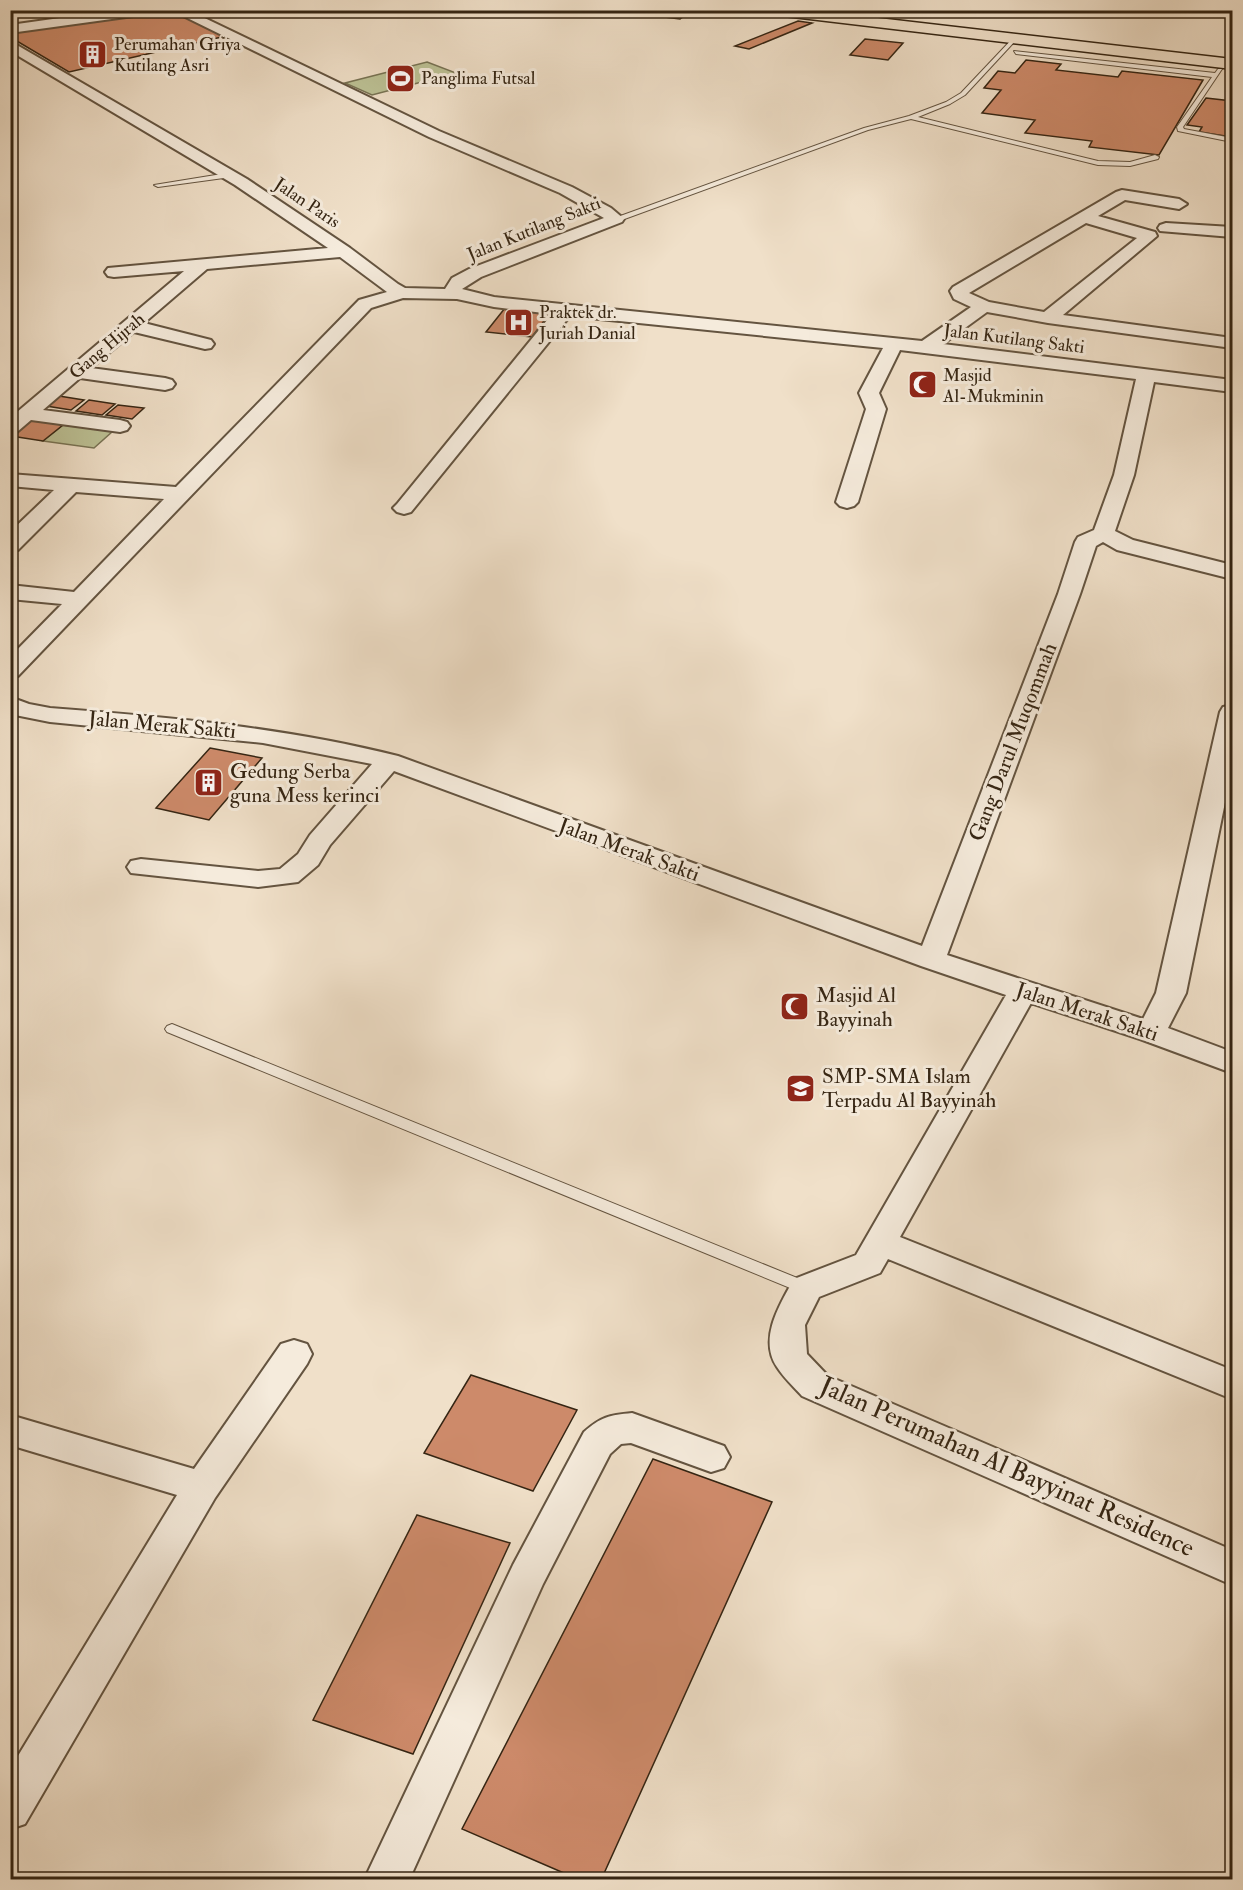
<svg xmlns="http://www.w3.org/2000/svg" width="1243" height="1890" viewBox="0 0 1243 1890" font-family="'IM FELL Double Pica',serif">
	<rect width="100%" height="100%" fill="#f0e0c9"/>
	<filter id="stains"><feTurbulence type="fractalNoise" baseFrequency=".00333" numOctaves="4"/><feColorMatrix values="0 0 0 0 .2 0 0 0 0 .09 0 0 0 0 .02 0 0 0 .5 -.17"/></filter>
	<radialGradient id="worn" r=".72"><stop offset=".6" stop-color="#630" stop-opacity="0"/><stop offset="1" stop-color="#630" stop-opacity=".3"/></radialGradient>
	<path fill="#bcc195" stroke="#787354" stroke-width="1.5" d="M427,62l29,11 -84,22 -27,-12z
		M63,425l50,6 -19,17 -51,-7z"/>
	<path fill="#cd8a6a" stroke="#352513" stroke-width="1.5" d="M163,10h8l55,26 -157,36 -59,-35v-4z
		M665,10h28l-13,9 -24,-3z
		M798,21l14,2 -63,26 -14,-3z
		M865,39l38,4 -15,17 -38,-5z
		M1026,60l35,4 -5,6 62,7 4,-6 81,9 -44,75 -70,-8 3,-6 -67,-8 10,-13 -53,-7 19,-23 -17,-2 14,-17 17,2z
		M1206,98l26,3v36l-33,-5 3,-5 -15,-2z
		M505,308l45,5 -18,24 -46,-5z
		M59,396l25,4 -13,10 -25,-4z
		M89,400l26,4 -13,11 -26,-4z
		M118,405l26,3 -12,11 -26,-4z
		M31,420l32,5 -20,16 -32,-5z
		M210,748l52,10 -53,62 -53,-12z
		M471,1375l106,35 -44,81 -109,-38z
		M653,1459l119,43 -171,378h-21l-118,-51z
		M417,1515l93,28 -97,211 -100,-34z"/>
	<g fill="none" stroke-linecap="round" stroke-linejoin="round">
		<defs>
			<path id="lane" d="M52,10h7l13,11 -5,1z
				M1014,37l2,3 -51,55 -15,9 -32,13 180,44 32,1 25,-7 4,2 -1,2 -28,7 -32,-1 -187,-46 -43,11 -249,91 -7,-2 252,-91 45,-12 37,-14 15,-9z
				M1014,51l201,22 3,-4h4l-39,58 1,2 48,9v4l-54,-11 -1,-4 35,-50 -196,-23z
				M228,173l4,2 -1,2 -73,10 -4,-2z
				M172,1024l640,260 2,4 -2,4 -6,2 -6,-2 -633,-260 -2,-3 2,-3z"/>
			<path id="street" d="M117,10h37l-6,4 -138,19v-8z
				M171,10h17l251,121 133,56 39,21 13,11 -2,3 -141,55 -19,12 32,8 428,44 49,-34 -17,-8 -4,-8 3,-4 163,-95 6,-2 57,9 8,5 -8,5 -54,-9 -27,16 57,16 2,4 -94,79 169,23v10l-184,-25 -61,-11 -44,32 289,36v12l-78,-10 -20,93 -19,56 18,9 99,25v14l-115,-29 -14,-8 -7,4 -16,48 -133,361 196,64 13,-26 64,-281 3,-5 9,-2v63l-46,225 -18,35 64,24v21l-92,-34 -109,-36 -131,234 332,133v29l-344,-140 -8,14 -61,24 -14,28 2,29 21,22 404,174v35l-430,-189c-8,-9 -18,-18 -25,-29 -19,-28 3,-63 17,-88l62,-24 150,-260 -85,-29 -527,-195 -64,74 -12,20 -20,17 -40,5 -127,-14 -4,-6 4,-6 10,-2 117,12 22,-2 18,-15 12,-19 62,-71 -109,-21 -213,-21 -40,-8v-17l19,7 21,4c117,9 233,19 348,48l524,190 136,-352 17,-52 3,-5 16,-7 20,-55 22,-96 -236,-29 -21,43 7,16 -28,93 -4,4 -7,2 -7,-2 -4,-4 30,-93 -7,-16 24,-45 -313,-32 -159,196 -7,2 -7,-2 -4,-4 4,-4 155,-190 -58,-7 -37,-8 -54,-1 -32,10 -353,368 -8,2v-21l52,-53 -52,-5v-14l64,7 90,-93 -88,-7 -58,58 -8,1v-19l44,-42 -44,-4v-12l166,13 183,-187 28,-8 -47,-35 -133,12 -63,54 67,17 3,4 -3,4 -6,1 -71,-17 -43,36 74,10 7,2 3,4 -3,4 -7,2 -85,-12 -37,32 77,10 7,2 3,4 -3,4 -7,2 -89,-12 -14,12 -7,2v-16l174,-147 -70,6 -6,-1 -3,-4 3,-4 220,-20 -93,-63 -225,-134v-10l237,138 103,69 48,36 7,4 40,1 7,-11 17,-9 135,-51 -44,-25 -131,-56zM1086,223l51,15 -93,74 -55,-10 -20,-9z
				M913,10l-7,5 -6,-4v-1z
				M1166,223l66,4v10l-72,-6 -2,-3 2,-3z
				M294,1340l13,4 5,10 -5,10 -92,134 -190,326 -15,5v-60l167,-274 -167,-50v-30l184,54 87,-125z
				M632,1413l92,33 6,11 -6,11 -13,4 -80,-29 -10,1 -11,10 -67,130 -134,296h-45l149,-315 71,-133c17,-15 25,-17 48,-19z"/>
			<path id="primary" d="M760,10h49l423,49v10l-465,-55z"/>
		</defs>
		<use href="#lane" stroke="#645440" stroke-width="2"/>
		<use href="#street" stroke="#645440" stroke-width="4"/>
		<use href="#primary" stroke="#352513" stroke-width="3"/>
		<use href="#lane" fill="#f5ebdc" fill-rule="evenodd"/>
		<use href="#street" fill="#f5ebdc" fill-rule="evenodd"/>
		<use href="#primary" fill="#f0e0c9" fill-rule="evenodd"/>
	</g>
	<defs>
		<symbol id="building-square" viewBox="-11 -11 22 22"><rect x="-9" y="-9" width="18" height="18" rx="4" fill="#8f2418" stroke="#f5ebdc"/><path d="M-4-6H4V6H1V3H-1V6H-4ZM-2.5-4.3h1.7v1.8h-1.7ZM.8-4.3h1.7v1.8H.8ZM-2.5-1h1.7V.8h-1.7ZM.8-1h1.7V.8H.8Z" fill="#fff"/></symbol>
		<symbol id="stadium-square" viewBox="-11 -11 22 22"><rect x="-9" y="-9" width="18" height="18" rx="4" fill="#8f2418" stroke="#f5ebdc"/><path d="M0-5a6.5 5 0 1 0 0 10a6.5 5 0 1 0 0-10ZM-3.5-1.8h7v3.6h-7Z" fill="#fff"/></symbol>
		<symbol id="hospital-square" viewBox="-11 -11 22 22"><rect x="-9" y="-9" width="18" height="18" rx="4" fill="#8f2418" stroke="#f5ebdc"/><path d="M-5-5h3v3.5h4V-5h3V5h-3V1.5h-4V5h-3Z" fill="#fff"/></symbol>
		<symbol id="mosque-square" viewBox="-11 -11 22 22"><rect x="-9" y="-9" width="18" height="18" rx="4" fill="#8f2418" stroke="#f5ebdc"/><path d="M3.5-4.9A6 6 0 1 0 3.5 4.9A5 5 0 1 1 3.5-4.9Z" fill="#fff"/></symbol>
		<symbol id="school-square" viewBox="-11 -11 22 22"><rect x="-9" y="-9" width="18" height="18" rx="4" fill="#8f2418" stroke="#f5ebdc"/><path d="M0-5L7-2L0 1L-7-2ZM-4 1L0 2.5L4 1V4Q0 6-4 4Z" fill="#fff"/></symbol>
	</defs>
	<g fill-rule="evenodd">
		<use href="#building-square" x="76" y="38" width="33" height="33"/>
		<use href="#stadium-square" x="384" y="62" width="33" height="33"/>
		<use href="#hospital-square" x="502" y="306" width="33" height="33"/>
		<use href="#mosque-square" x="906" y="368" width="33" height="33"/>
		<use href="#building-square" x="192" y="766" width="33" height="33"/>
		<use href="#mosque-square" x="778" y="990" width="33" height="33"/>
		<use href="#school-square" x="784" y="1072" width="33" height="33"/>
	</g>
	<g text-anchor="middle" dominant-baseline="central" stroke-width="6" stroke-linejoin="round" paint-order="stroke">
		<g font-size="18" fill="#352513" stroke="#f5ebdc" text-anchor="start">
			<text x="114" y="44">Perumahan Griya<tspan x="114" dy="21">Kutilang Asri</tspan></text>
			<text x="421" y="78">Panglima Futsal</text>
			<text x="539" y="312">Praktek dr.<tspan x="539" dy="21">Juriah Danial</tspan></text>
			<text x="943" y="375">Masjid<tspan x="943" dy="21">Al-Mukminin</tspan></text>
		</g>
		<g font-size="18" fill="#352513" stroke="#f5ebdc">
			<text transform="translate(307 203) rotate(34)">Jalan Paris</text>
			<text transform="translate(534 229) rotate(-22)">Jalan Kutilang Sakti</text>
			<text transform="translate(1014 339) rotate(7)">Jalan Kutilang Sakti</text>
			<text transform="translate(107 346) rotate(-40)">Gang Hijrah</text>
		</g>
		<g font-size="21" fill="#352513" stroke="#f5ebdc">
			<text transform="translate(162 725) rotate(5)">Jalan Merak Sakti</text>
			<text transform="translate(1013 742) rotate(-69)">Gang Darul Muqommah</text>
			<text transform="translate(629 850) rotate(20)">Jalan Merak Sakti</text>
			<text transform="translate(1087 1012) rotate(18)">Jalan Merak Sakti</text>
		</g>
		<g font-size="21" fill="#352513" stroke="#f5ebdc" text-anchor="start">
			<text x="230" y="771">Gedung Serba<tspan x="230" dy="24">guna Mess kerinci</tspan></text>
			<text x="816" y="995">Masjid Al<tspan x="816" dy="24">Bayyinah</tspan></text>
			<text x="822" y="1076">SMP-SMA Islam<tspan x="822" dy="24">Terpadu Al Bayyinah</tspan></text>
		</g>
		<g font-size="26" fill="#352513" stroke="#f5ebdc">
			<text transform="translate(1007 1467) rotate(24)">Jalan Perumahan Al Bayyinat Residence</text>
		</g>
	</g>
	<rect width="1243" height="1890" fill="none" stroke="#f0e0c9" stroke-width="36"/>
	<rect x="12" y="12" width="1219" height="1866" fill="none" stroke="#352513" stroke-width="3"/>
	<rect x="18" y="18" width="1207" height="1854" fill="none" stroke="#352513" stroke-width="1.5"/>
	<rect width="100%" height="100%" filter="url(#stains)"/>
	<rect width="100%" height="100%" fill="url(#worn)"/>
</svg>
